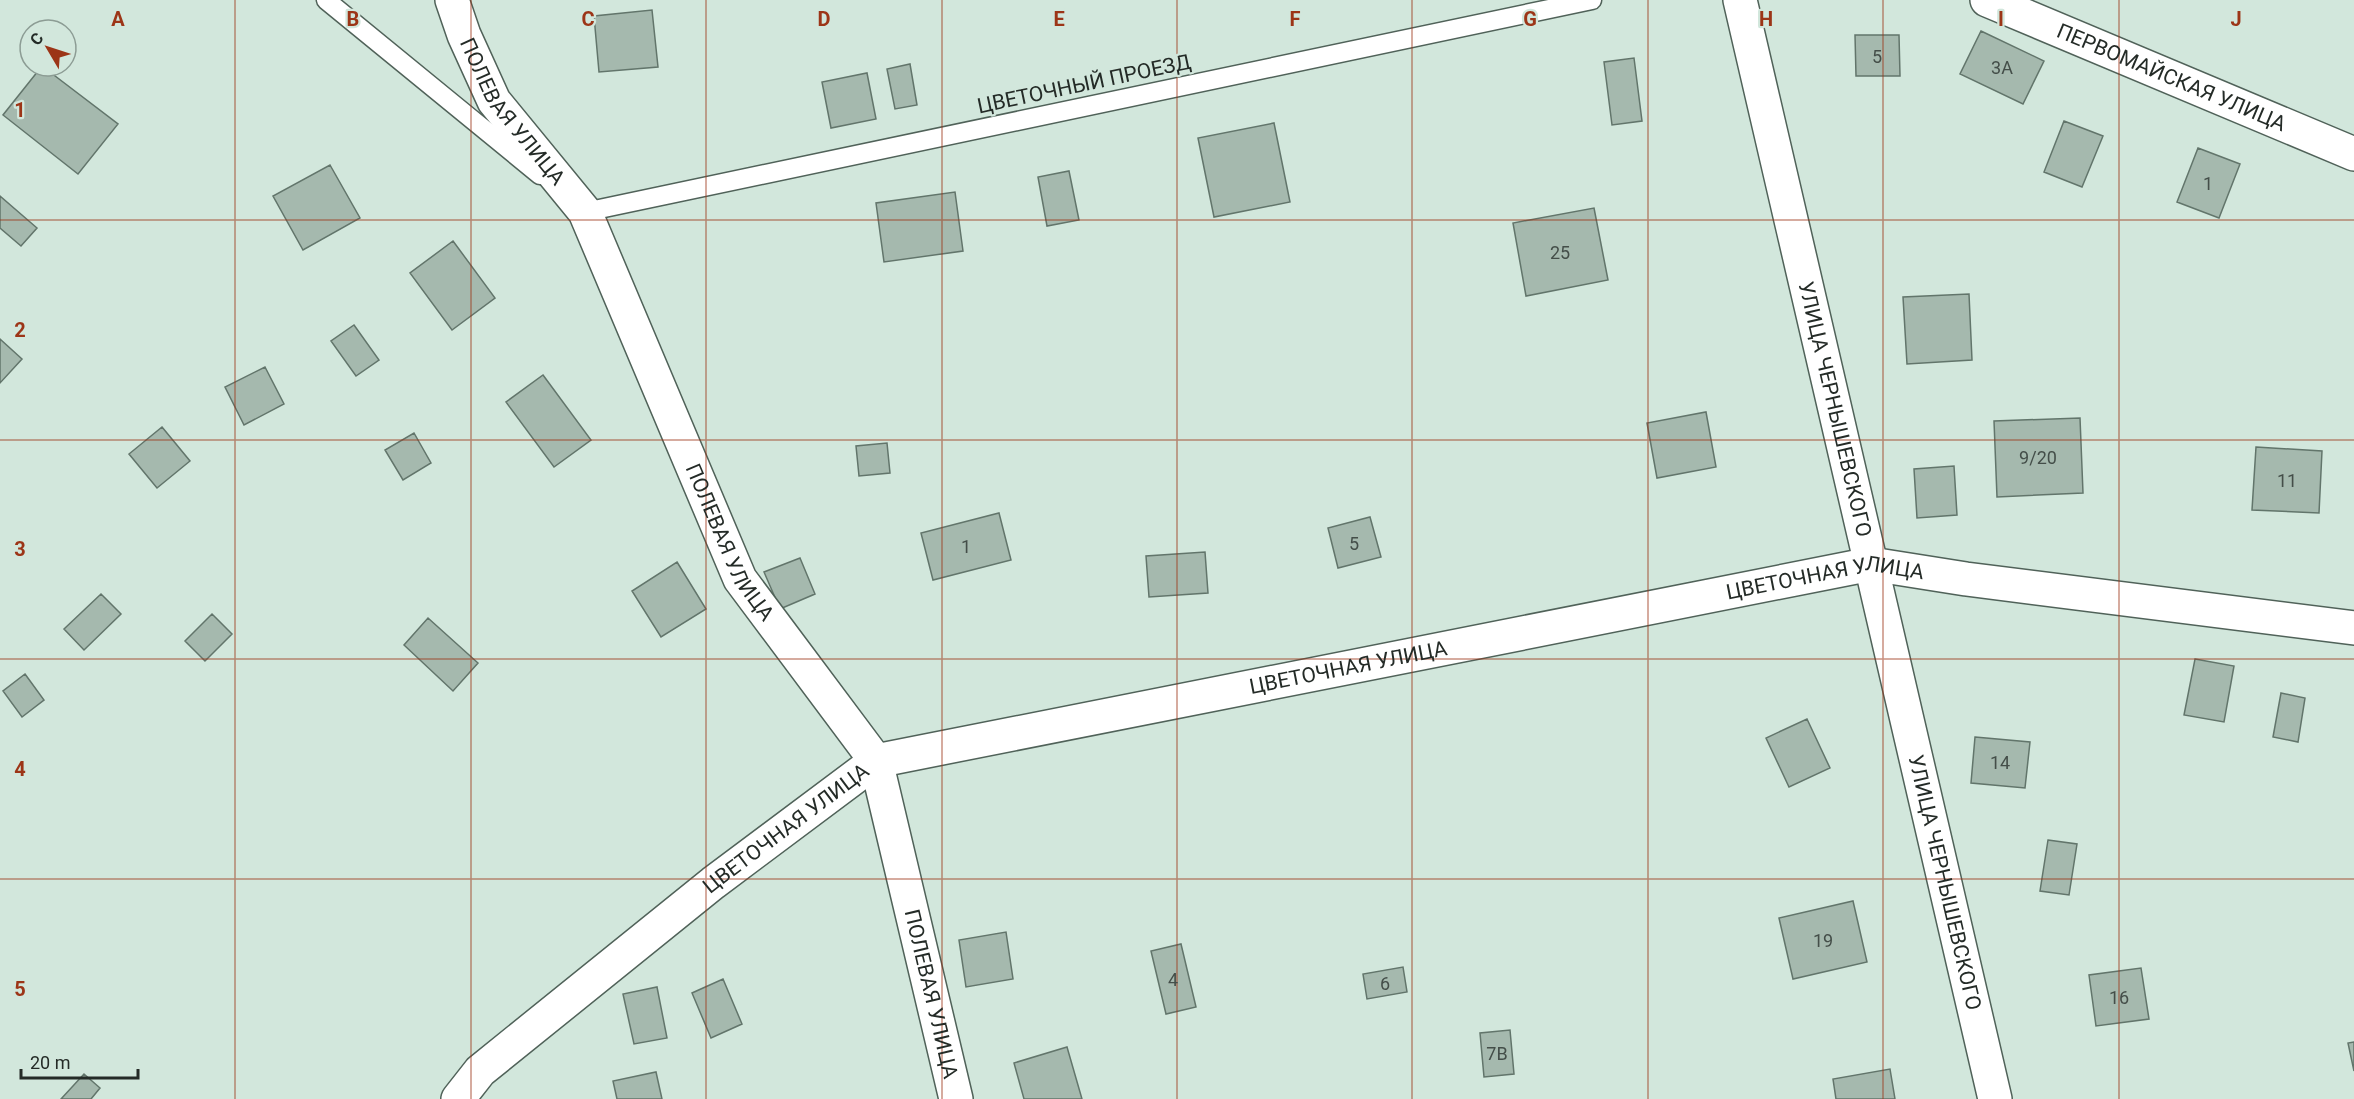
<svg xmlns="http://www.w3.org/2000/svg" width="2354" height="1099" viewBox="0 0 2354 1099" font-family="Roboto,sans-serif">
	<rect width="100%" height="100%" fill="#d2e7dc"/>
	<path fill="#a5b9ae" stroke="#62756b" stroke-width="1.5" d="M652,10l6,57 -59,5 -5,-56z
		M1981,31l63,30 -21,43 -63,-30z
		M1855,35h44l1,41h-44z
		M1634,58l8,63 -30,4 -8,-63z
		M910,64l7,41 -22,4 -8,-40z
		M42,66l76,58 -40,50 -75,-59z
		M867,73l9,46 -45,9 -9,-46z
		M2064,121l39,15 -21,51 -38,-15z
		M1274,123l16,79 -76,15 -16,-79z
		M2198,148l42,16 -21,54 -42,-16z
		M330,165l30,53 -57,32 -30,-54z
		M1069,171l10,49 -32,6 -9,-49z
		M955,192l8,59 -79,11 -8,-59z
		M0,196l37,32 -16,18 -21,-18z
		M1594,208l14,72 -82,16 -13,-73z
		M453,241l42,57 -43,32 -42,-57z
		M1969,294l3,66 -65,4 -4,-67z
		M354,325l25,35 -23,16 -25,-35z
		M0,339l22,20 -22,24z
		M265,367l19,37 -40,21 -19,-38z
		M543,375l48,65 -37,27 -48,-65z
		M1706,412l10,55 -59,11 -10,-55z
		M2080,418l3,75 -86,4 -3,-76z
		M162,427l28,34 -33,27 -28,-34z
		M414,433l17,30 -28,17 -18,-30z
		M887,443l3,30 -31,3 -3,-30z
		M2256,447l66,4 -3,62 -67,-3z
		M1954,466l3,49 -40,3 -3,-49z
		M999,513l12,47 -78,20 -12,-47z
		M1370,517l11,40 -43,11 -10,-40z
		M1205,552l3,41 -59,4 -3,-41z
		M800,558l15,36 -35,15 -16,-37z
		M677,562l29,47 -45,28 -29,-46z
		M101,594l20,20 -37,36 -20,-21z
		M212,614l20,20 -27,27 -20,-20z
		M428,618l50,45 -25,28 -49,-46z
		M2195,659l39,7 -10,56 -40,-7z
		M25,674l19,26 -22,17 -19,-26z
		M2281,693l24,5 -7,44 -25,-5z
		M1807,719l23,49 -41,19 -23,-49z
		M1975,737l55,5 -5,46 -54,-5z
		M2048,840l29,4 -8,51 -29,-4z
		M1853,901l14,61 -74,17 -14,-61z
		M1006,932l7,47 -47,8 -7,-47z
		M1181,944l15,63 -30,7 -15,-63z
		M1403,967l4,25 -40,7 -4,-25z
		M2141,968l8,51 -53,7 -7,-51z
		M723,979l19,45 -31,14 -19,-45z
		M657,987l10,51 -33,6 -11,-50z
		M1510,1030l4,44 -30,3 -4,-44z
		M2354,1042v29l-6,-28z
		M1067,1047l15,52h-58l-10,-36z
		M1890,1069l5,30h-59l-3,-20z
		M656,1072l6,27h-45l-4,-18z
		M84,1074l16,14 -9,11h-30z"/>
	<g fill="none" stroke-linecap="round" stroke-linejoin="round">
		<defs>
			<path id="service" d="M326,0l214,175
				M579,208l6,4 1007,-212"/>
			<g id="minor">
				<path id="s1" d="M452,0l12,35 30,66 91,111 155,367 136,182 80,338"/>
				<path id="s2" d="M1740,0l255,1099"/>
				<path id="s3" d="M1987,0l367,154"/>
				<path id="s4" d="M458,1099l22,-28 233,-188 163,-122 995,-197 95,15 388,49"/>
			</g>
		</defs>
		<use href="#service" stroke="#506259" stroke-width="21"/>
		<use href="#minor" stroke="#506259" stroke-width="36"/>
		<use href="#service" stroke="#fff" stroke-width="18"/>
		<use href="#minor" stroke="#fff" stroke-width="33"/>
	</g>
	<path fill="none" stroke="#9c3517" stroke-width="1.5" stroke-opacity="0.55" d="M235,0v1099M471,0v1099M706,0v1099M942,0v1099M1177,0v1099M1412,0v1099M1648,0v1099M1883,0v1099M2119,0v1099M0,220h2354M0,440h2354M0,659h2354M0,879h2354"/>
	<g text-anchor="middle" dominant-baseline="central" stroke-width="4.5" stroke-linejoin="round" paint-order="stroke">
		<g font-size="18" fill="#444e49">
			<text x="1877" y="56">5</text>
			<text x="2002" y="67">3А</text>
			<text x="2208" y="183">1</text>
			<text x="1560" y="252">25</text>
			<text x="2038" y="457">9/20</text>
			<text x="2287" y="480">11</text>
			<text x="1354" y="543">5</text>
			<text x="966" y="546">1</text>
			<text x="2000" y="762">14</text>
			<text x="1823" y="940">19</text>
			<text x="1173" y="979">4</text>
			<text x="1385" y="983">6</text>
			<text x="2119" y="997">16</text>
			<text x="1497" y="1053">7В</text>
		</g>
		<g font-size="21" fill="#242b27" stroke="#d2e7dc">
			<text stroke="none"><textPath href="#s3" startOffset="200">ПЕРВОМАЙСКАЯ УЛИЦА</textPath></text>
			<text transform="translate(1084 84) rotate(-12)">ЦВЕТОЧНЫЙ ПРОЕЗД</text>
			<text stroke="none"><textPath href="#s1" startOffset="128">ПОЛЕВАЯ УЛИЦА</textPath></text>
			<text stroke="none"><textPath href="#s2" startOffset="420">УЛИЦА ЧЕРНЫШЕВСКОГО</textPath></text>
			<text stroke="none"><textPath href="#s1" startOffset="614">ПОЛЕВАЯ УЛИЦА</textPath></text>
			<text stroke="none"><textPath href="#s4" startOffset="1506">ЦВЕТОЧНАЯ УЛИЦА</textPath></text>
			<text stroke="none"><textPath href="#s4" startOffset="1020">ЦВЕТОЧНАЯ УЛИЦА</textPath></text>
			<text stroke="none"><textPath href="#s4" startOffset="426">ЦВЕТОЧНАЯ УЛИЦА</textPath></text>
			<text stroke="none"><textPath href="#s2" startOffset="906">УЛИЦА ЧЕРНЫШЕВСКОГО</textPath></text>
			<text stroke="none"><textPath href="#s1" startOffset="1118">ПОЛЕВАЯ УЛИЦА</textPath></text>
		</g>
	</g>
	<g font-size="20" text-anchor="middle" font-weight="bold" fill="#9c3517" stroke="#d2e7dc" stroke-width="4.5" stroke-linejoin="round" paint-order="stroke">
		<text x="118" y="26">A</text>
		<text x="353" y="26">B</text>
		<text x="588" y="26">C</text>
		<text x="824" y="26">D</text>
		<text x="1059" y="26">E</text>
		<text x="1295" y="26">F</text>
		<text x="1530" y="26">G</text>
		<text x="1766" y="26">H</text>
		<text x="2001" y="26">I</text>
		<text x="2236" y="26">J</text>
		<text x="20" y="117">1</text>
		<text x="20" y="337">2</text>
		<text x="20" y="556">3</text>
		<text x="20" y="776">4</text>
		<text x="20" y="996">5</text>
	</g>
	<g transform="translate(48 48) rotate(309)"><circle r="28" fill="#d2e7dc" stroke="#8c9c94" stroke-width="1.5"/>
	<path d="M0-4.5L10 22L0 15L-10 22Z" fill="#9c3517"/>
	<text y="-9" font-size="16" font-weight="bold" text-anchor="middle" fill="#242b27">С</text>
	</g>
	<path d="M21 1069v9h117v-9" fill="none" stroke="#242b27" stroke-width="3"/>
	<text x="30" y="1069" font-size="18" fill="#242b27" stroke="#d2e7dc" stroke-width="4.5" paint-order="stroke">20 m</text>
</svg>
